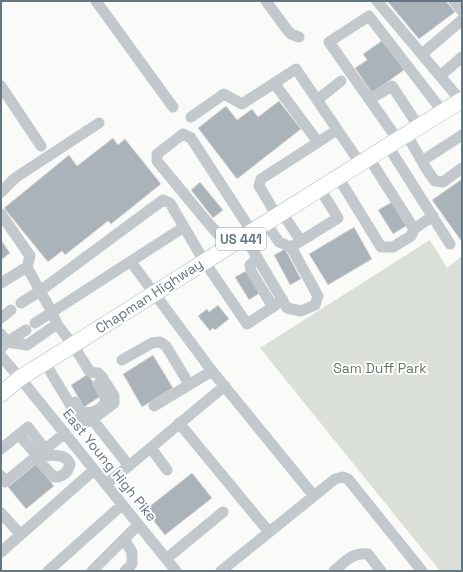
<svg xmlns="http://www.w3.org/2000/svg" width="463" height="572" viewBox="0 0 463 572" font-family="'Space Grotesk',sans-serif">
	<rect width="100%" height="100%" fill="#fafaf8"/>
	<path fill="#dadfd7" d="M430,240l17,28 15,-12v315h-22l-180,-223z"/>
	<path fill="#aab3b9" stroke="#dcdcda" d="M387,1h59l9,11 -36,27z
		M383,40l21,30 -32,23 -17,-25 12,-8 -4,-6z
		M279,101l22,28 -64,50 -39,-51 28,-22 11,14 15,-11 6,8z
		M113,138l5,7 7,-6 36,45 -50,40 -3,-3 -43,34 -3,-4 -14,11 -44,-54 65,-53 8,11z
		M462,179v63l-30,-42z
		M200,182l23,28 -10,8 -22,-28z
		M392,202l14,24 -13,8 -15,-24z
		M354,227l18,32 -44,26 -19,-31z
		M1,240l9,13 -9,7z
		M285,249l16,30 -11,6 -16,-30z
		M246,271l14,22 -11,7 -14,-23z
		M218,305l11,14 -14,11 -2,-2 -3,3 -12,-15 9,-7 2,3z
		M153,355l20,33 -31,19 -19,-33z
		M88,374l13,22 -17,11 -13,-22z
		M36,464l18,22 -28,23 -18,-22z
		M192,473l20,25 -47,37 -20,-25z"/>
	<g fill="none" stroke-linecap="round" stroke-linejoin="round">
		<defs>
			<path id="highway" d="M1,394l19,-16c148,-92 294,-187 442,-278"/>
		</defs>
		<use href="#highway" stroke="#b4b9bd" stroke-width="17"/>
		<path stroke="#c3c8cc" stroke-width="11" d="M96,1l77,106
			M266,1l22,30 3,3 8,3
			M377,1l84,100
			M454,1l8,10
			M422,54l40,-34
			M440,76l22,-19
			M274,83l44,59
			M1,86l40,60
			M370,99l22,-13 27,41
			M317,100l24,-19
			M191,117l33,-23 18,10 54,-35 64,94
			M407,135l20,35 8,11 8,1 19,-14
			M398,140l-69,-98 40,-26 74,96
			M388,146l62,98
			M422,161l40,-26
			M338,177l43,70h12l18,-11 3,-7 -45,-71
			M1,192l14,-14 84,-55
			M282,213l19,28
			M1,214l29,42 -3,11 13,24 -19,12
			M277,216l-18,-30 2,-7 76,-49
			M414,229l19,-13
			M245,237l42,71 14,3 14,-6 3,-9 -27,-49 -12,-5 -13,-19
			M229,246l-20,-22 -52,-63v-7l26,-20 8,4 61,94
			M291,247l47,-29 -18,-29
			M258,258l-8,7 1,6 22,36
			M131,262l81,109 102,125
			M1,283l26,-16
			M1,318l10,-8
			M35,323l149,-96
			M1,334l6,8 19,-12
			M1,348l6,-6 20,3 30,-21
			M1,356l19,22 156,193
			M122,360l30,-17 8,-1 6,4 23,38
			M45,363l34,56 6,3 5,-1 24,-18v-7l-12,-19 -4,-4 -8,-1 -17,-27 -16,-21 -5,-12 -12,-21 123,-91 7,3 34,58 43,63 36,-24
			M75,402l6,9c10,4 17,0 24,-8v-7l-7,-12
			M154,406l58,-35
			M92,419l37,47
			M179,423l90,109
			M19,434c4,5 14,19 20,21 11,3 24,-5 31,9 -2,9 -7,13 -16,13l-19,-20
			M151,448l16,22
			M1,449l27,-22 17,22
			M1,476l4,6 60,-49
			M106,484c40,-31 79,-66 119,-98
			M1,513l19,21
			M124,539l8,13v12l-7,7
			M1,552l93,-82
			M166,559l57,-47
			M48,571l74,-66
			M92,571l46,-46
			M221,571l114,-92 8,-2 5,2 74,92
			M334,571c11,-9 18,-19 34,-17l13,17"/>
		<use href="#highway" stroke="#fff" stroke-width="16"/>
	</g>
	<g text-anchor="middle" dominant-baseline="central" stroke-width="4" stroke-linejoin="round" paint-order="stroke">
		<rect fill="#fff" stroke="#939fa8" stroke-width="1" x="216" y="228" width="50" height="22" rx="3"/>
		<g font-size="13" font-weight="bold" fill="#657683">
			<text x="241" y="239">US 441</text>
		</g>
		<g font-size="14" fill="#657683" stroke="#fff">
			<text transform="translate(149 296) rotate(-33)">Chapman Highway</text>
			<text transform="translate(110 465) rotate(51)">East Young High Pike</text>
		</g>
		<g font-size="14" fill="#687a64" stroke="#fff">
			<text x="380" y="368">Sam Duff Park</text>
		</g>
	</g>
	<rect width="463" height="572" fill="none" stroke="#657683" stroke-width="4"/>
</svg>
